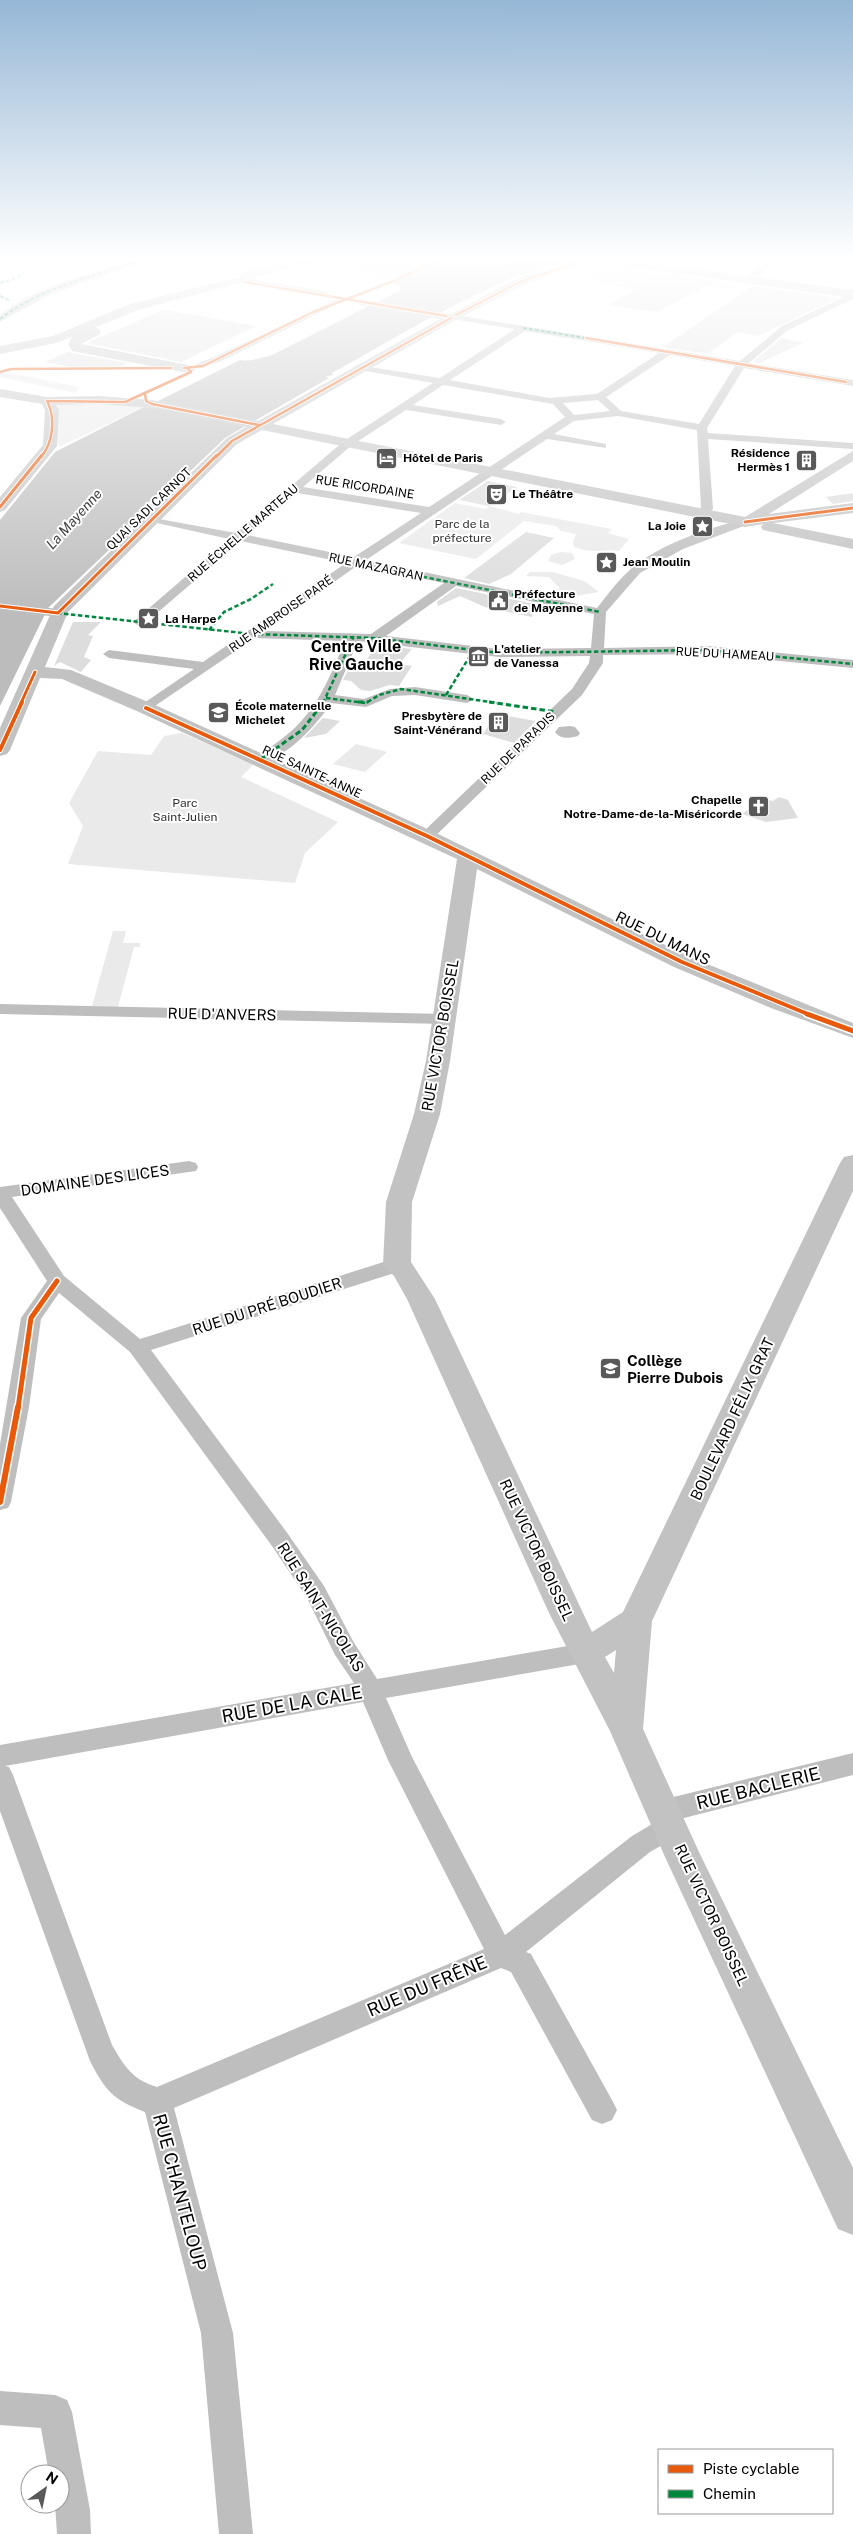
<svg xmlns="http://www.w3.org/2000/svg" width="853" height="2534" viewBox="0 0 853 2534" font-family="'Public Sans',sans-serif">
	<rect width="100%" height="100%" fill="#fff"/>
	<path fill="#eaeaea" d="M335,261h99l-45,20z
		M622,270l113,17 -3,2 -36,-6 -15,13 -82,-12 -11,-7 11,-6z
		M5,372l74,15 -3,6 -76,-16v-3z
		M67,402l77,5 -85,40 -3,-8 1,-33z
		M455,503l30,6 4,-3 30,8 2,-2 91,17 -4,4 21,6 -10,12c-19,-3 -24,4 -45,-4l-1,-5 3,-8 -15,-3 -5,-5 -32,-5 -48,38 -77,-16z
		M561,552l11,1 3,6 -13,6 -14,-4 3,-6z
		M530,572h23l31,9 15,11 -37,6 -28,-5 26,-4 -11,-12 -23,-1z
		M182,733l72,31 -13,13 97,45 -33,31 -10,30 -227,-19 15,-38 -14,-23 29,-52 53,4 13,-19z
		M356,744l31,8 -22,20 -32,-8z
		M113,931h13l-3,12h17v4h-6l-16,60 -26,-1z"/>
	<path fill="#bcbcbc" d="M441,261h130c-14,4 -19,3 -28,6 -73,24 -144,69 -211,106l1,2 -8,2 4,1 -104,60 -44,42 -8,-1 -25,24 5,2 -43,44 -62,59 -48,98v-186l55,-68 89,-45 7,1 5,-6 84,-42c9,2 20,-2 30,-4l131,-66v-3l-9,-4z"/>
	<path fill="#ddd" d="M663,273l52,8 -58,31 -48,-7z
		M753,286l85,12 -80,38 -20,-4 -31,22 -44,-7z
		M163,310l26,4 67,12 -75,36 -94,-19z
		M781,338l22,5 -44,20 -6,-1z
		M70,351l2,2 55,10 -8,4h-48l-26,-5z
		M488,481l29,6 -28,19 -30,-6z
		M853,493v8l-20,3 -7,-7z
		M526,532l28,6 -43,36 -22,10 -25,-6z
		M456,588l79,16 -3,13 -47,-10 -25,-11 -22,10 -1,-4z
		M73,622h28l-13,13 5,1 -9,21 7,3 -10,12 -21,-10 -6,4z
		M376,645l36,4 -13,15 13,2 -13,20 -9,-1 -20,6 -9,-1 -10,-9 -8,-1 11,-21 12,2z
		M496,714l23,4 17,3 -22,22 -31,-9z
		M323,718l17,3 -14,13 -22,4z
		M779,797l9,3 10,18 -32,4 -24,-8 21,-16 10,3z"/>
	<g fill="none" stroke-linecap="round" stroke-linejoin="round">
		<path fill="#bebebe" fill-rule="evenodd" d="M131,261h13l-95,34 -49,27v-7c37,-29 88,-40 131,-54z
			M768,261h9l-26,21h-6v-4z
			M853,293v6l-65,31 -39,33 104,17v6l-109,-18 -37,60 1,5 145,10v6l-145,-10 5,70 -11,8 -6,-3 5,-6 -4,-78 -79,-14 -44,5 -20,13 52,10v4l-59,-9 -181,121 231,48c11,-14 22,-29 36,-41 30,-24 75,-39 112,-48l6,3 -2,2 -66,25 -43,24 -34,39 -2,36 103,-2 146,14v8l-146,-14 -104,1v8l-21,32 -150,144h-10l-3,-3 3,-3 150,-144 17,-26 1,-7 -91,1 -141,-16 -23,54 29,4 26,-10 25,-2 52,8 7,4 -7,4 -52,-8 -23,1 -26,11 -35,-4c-14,22 -44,54 -70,60l-5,-1 -2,-3 2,-3c54,-31 66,-60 89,-115l-90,-3 -109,74 -7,-4 2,-3 53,-36 -85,-11 -6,-4 6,-4 94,12 143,-99 -105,-22 -98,84 -4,1 -6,-4 96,-83 -81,-18v-4l88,16 108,-92 89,-58 -73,-13 -5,-3 2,-2 83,13 75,-49 -57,-9 -3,-1v-4l285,46 42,-35zM525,331l134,22 -62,41 -48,4 -99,-18zM670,355l65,11 -36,58 -78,-13 -15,-14zM443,385l110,19 12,13 -136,90 -126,-20 49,-42 54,-35 95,15 5,-3 -5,-3 -88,-14zM598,400l12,11 -36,4 -11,-12zM297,493l124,20 -67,44 -107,-22zM358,565l86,18 -73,51 -106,-3zM456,586l138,28 -3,34 -92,1 -113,-13z
			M341,297l7,2 -129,63 -31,10 -5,-3 29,-11z
			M0,602l58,7 6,4 -6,4 -58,-7z
			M570,726l5,1 5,6 -2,3c-9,2 -17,4 -23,-4l4,-5z
			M0,1004l444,10 6,1 3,4 -3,4 -6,1 -444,-10z
			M189,1161l7,2 2,4 -2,4 -184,26 52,79 76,63 250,-79 7,-2 7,2 3,5 -3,5 -253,80 137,184 36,52 29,55 24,38 208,-36 9,3 3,7 -3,7 -9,3 -199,35 26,59 93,178 127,-99 27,-16 -6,-2 -4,-8 4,-8 200,-49v22l-173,44 4,8 -4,8 -30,17 -124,100 5,2 81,146 5,10 -5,10 -10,4 -10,-4 -81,-148 -10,-4 -327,140 59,225 20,201h-34l-18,-201 -56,-221c-32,-12 -40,-22 -55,-51l-90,-250v-66l354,-62 -19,-28 -28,-57 -35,-52 -142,-194 -71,-59 -18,26 -12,88 -18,95 -3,6 -8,2v-66l21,-126 26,-37 -47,-73v-21zM363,1702l25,58 96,189 -327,138c-24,-7 -33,-21 -45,-42l-99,-270 -4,-8 -4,-1z
			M0,2391l55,4 12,5 5,12 18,98 1,24h-34l-2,-30h5v-30h-11l-8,-46 -41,-3z"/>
		<path fill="#c2c2c2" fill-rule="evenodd" d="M294,261h29l-6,3 -20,1 -46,14 72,12 4,1 2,3 -2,3 -87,-15 -102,27 -42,17 5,4 -1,3 -19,10 112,22 2,3 -2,3 -5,1 -116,-22 -4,-7 4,-7 -16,6 -56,11v-8l53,-10 77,-32 105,-26 4,1 1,-4 18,-7z
			M570,261h17l-61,23 -69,35 -184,105 472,93 108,-66v10l-84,53 84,-11v10l-80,10 80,16v10l-90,-19 -2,-3 2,-3 -18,3 -483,-97 -25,14 -169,168 -23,55 26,3 82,34 281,128 256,125 163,66v15l-82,-30 -97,-41 -197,-98 -27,192 -10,53 -28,88 -1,60 24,37 157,333 31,-20 217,-449 4,-6 9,-2v36l-201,430 -9,108 56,123 154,316v67l-15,-6 -173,-372 -55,-126 -61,-118 -142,-314 -13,-23 -11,-11 3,-63 28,-88 12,-53 31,-202 -318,-147 -77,-33 -22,-1 -30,72 -3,4 -7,2v-28l54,-122 173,-168 19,-11 -94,-19 -53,-4 -43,1 3,5 -2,36 -52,64 -5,2v-15l43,-52 2,-35 -3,-6 -42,-7v-8l47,8 52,-1 53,4 106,21 182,-102 -76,-13 -4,-1 -2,-3 2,-3 91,15 67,-36zM616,1650l-2,23 -9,-16z
			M603,261h32l218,29v8l-244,-34z"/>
		<path stroke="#00873e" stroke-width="2" stroke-dasharray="4 2" stroke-linecap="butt" d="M0,283l22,-7 -3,-1 5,-2
			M0,296l11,5
			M0,319c40,-31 93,-43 140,-58
			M523,328l63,10"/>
		<path stroke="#00873e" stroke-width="2.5" stroke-dasharray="4.5 2.5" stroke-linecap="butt" d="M354,563l246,49
			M57,613l196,21 121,4 125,15 208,-3 146,14
			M209,630l15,-18 27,-13 22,-15
			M446,695l27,-44
			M326,698l40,5 13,-8 22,-6 96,14
			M323,703l30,-65"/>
		<path stroke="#00873e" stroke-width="3" stroke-dasharray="5.5 3" stroke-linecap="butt" d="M358,702h10
			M489,702l67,10
			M261,759l41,-29 22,-28"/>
		<defs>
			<path id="cycleway-far4" d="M245,282l201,34
				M456,315l66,-34 59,-20
				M586,338l260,44
				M184,368l19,-2 110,-54 78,-30 46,-21
				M0,372l11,-3 160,-1
				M145,394l1,7 6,3 107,21
				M47,401l78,1 66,-30 -3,-3
				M41,457c12,-14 15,-39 6,-56
				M216,457l16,-16 219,-123"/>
			<path id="cycleway-far3" d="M0,507l42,-52
				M745,522l108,-14
				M0,606l58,7 159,-158
				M21,703l14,-31"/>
			<path id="cycleway-far2" d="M146,708l281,128 255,126 128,53
				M0,750l22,-48"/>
			<path id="cycleway-far1" d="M807,1014l46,17
				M18,1408l13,-90 26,-37"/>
			<path id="cycleway" d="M0,1502l18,-95"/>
		</defs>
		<use href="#cycleway-far4" stroke="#fff" stroke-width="4"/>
		<use href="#cycleway-far3" stroke="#fff" stroke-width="5"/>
		<use href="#cycleway-far2" stroke="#fff" stroke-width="6"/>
		<use href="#cycleway-far1" stroke="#fff" stroke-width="8"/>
		<use href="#cycleway" stroke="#fff" stroke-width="9"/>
		<use href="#cycleway-far4" stroke="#e8590c" stroke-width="2.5"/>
		<use href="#cycleway-far3" stroke="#e8590c" stroke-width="3"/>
		<use href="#cycleway-far2" stroke="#e8590c" stroke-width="4"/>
		<use href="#cycleway-far1" stroke="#e8590c" stroke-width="5"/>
		<use href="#cycleway" stroke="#e8590c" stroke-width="6"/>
	</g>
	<linearGradient id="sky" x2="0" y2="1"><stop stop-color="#96b7d6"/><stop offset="0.42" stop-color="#fff"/><stop offset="1" stop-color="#fff" stop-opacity="0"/></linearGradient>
	<rect width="853" height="616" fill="url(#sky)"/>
	<defs>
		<symbol id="hotel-square" viewBox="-11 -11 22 22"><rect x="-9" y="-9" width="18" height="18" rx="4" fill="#595959" stroke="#fff"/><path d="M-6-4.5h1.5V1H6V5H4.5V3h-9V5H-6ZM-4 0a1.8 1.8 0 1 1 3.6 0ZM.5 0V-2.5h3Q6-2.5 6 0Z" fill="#fff"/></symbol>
		<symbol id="building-square" viewBox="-11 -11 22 22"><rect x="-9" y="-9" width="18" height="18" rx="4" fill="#595959" stroke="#fff"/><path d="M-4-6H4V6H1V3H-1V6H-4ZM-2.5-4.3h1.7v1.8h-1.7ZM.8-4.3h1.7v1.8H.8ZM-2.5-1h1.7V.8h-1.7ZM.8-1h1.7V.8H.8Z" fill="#fff"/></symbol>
		<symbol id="theatre-square" viewBox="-11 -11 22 22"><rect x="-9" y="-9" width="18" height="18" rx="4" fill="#595959" stroke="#fff"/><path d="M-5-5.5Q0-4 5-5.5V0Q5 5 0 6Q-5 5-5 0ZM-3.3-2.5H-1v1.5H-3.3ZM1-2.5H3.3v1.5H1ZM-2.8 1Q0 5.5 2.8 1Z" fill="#fff"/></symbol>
		<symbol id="sight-square" viewBox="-11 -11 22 22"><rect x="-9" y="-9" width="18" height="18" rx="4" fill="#595959" stroke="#fff"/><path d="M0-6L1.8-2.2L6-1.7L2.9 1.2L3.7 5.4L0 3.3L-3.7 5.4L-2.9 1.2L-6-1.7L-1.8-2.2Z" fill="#fff"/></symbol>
		<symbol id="civic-square" viewBox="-11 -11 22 22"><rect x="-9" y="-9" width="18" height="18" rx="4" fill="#595959" stroke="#fff"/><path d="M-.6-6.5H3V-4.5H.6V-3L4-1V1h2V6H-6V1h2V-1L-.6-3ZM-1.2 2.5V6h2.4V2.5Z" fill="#fff"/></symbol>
		<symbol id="museum-square" viewBox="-11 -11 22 22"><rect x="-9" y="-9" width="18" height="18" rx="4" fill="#595959" stroke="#fff"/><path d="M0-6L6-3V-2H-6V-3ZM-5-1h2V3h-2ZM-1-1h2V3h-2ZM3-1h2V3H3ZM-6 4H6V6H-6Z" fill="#fff"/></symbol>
		<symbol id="school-square" viewBox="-11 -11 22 22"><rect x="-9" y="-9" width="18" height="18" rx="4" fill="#595959" stroke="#fff"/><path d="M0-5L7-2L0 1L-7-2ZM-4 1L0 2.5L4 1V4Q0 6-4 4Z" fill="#fff"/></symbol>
		<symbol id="church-square" viewBox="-11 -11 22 22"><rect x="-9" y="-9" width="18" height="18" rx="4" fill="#595959" stroke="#fff"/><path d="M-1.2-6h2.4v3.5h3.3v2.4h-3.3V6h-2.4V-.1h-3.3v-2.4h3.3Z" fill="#fff"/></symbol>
	</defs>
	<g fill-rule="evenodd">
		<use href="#hotel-square" x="374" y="446" width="25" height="25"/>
		<use href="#building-square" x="794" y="448" width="25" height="25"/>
		<use href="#theatre-square" x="484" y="482" width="25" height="25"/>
		<use href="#sight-square" x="690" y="514" width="25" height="25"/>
		<use href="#sight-square" x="594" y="550" width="25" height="25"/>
		<use href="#civic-square" x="486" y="588" width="25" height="25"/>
		<use href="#sight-square" x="136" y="606" width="25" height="25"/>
		<use href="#museum-square" x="466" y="644" width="25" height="25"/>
		<use href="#school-square" x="206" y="700" width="25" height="25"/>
		<use href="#building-square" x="486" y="710" width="25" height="25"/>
		<use href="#church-square" x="746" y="794" width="25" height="25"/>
		<use href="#school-square" x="598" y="1356" width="25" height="25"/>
	</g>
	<g text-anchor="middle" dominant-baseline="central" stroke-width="4" stroke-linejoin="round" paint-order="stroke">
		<g font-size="12" font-weight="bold" fill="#000" stroke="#fff" text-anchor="start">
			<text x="790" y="453" text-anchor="end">Résidence<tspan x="790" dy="14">Hermès 1</tspan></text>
			<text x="403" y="458">Hôtel de Paris</text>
			<text x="512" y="494">Le Théâtre</text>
			<text x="686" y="526" text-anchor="end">La Joie</text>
			<text x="623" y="562">Jean Moulin</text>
			<text x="514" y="594">Préfecture<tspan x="514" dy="14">de Mayenne</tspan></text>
			<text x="165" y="619">La Harpe</text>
			<text x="494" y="649">L'atelier<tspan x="494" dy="14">de Vanessa</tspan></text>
			<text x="235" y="706">École maternelle<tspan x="235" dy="14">Michelet</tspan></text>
			<text x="482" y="716" text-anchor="end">Presbytère de<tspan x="482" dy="14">Saint-Vénérand</tspan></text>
			<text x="742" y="800" text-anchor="end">Chapelle<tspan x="742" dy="14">Notre-Dame-de-la-Miséricorde</tspan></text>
		</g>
		<g font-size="12" fill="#000" stroke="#fff">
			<text transform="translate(365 487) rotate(9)">RUE RICORDAINE</text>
			<text transform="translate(149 509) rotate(-44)">QUAI SADI CARNOT</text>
			<text transform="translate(243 533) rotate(-41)">RUE ÉCHELLE MARTEAU</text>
			<text transform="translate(376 567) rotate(12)">RUE MAZAGRAN</text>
			<text transform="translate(281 614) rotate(-35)">RUE AMBROISE PARÉ</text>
			<text transform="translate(725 654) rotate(3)">RUE DU HAMEAU</text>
			<text transform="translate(518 748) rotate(-44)">RUE DE PARADIS</text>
			<text transform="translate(312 772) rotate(25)">RUE SAINTE-ANNE</text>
		</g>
		<g font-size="12" fill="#303030" stroke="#fff">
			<text x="462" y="524">Parc de la<tspan x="462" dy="14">préfecture</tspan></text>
			<text x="185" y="803">Parc<tspan x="185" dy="14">Saint-Julien</tspan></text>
		</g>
		<g font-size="14" font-style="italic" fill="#414141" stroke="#fff">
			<text transform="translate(74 519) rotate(-48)">La Mayenne</text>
		</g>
		<g font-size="15" fill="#000" stroke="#fff">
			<text transform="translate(663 938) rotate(26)">RUE DU MANS</text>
			<text transform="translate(222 1014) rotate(1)">RUE D'ANVERS</text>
			<text transform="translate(440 1035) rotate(-80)">RUE VICTOR BOISSEL</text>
			<text transform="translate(95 1180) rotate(-8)">DOMAINE DES LICES</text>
			<text transform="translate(267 1306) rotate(-18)">RUE DU PRÉ BOUDIER</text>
			<text transform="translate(732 1419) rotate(-65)">BOULEVARD FÉLIX GRAT</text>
			<text transform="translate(537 1550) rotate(65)">RUE VICTOR BOISSEL</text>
			<text transform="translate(321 1607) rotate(58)">RUE SAINT-NICOLAS</text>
			<text transform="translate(712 1915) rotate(65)">RUE VICTOR BOISSEL</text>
		</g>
		<g font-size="15" font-weight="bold" fill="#000" stroke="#fff" text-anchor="start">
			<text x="627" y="1360">Collège<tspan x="627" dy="17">Pierre Dubois</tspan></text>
		</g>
		<g font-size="16" font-weight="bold" fill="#000" stroke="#fff">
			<text x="356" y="646">Centre Ville<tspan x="356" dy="18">Rive Gauche</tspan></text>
		</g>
		<g font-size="18" fill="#000" stroke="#fff">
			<text transform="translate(292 1704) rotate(-10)">RUE DE LA CALE</text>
			<text transform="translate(758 1788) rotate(-14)">RUE BACLERIE</text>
			<text transform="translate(427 1986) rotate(-23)">RUE DU FRÊNE</text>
			<text transform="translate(180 2192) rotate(75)">RUE CHANTELOUP</text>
		</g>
	</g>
	<rect x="658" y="2449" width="175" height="65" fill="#ffffff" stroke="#999999"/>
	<rect x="668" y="2465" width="25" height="8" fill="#e8590c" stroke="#999999"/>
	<text x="703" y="2474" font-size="15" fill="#000000">Piste cyclable</text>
	<rect x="668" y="2490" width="25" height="8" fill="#00873e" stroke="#999999"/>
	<text x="703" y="2499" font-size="15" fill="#000000">Chemin</text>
	<g transform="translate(45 2489) rotate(33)"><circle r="24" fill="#ffffff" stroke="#999999"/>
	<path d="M0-4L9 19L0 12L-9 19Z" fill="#595959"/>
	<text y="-8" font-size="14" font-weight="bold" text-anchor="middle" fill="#000000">N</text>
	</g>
</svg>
